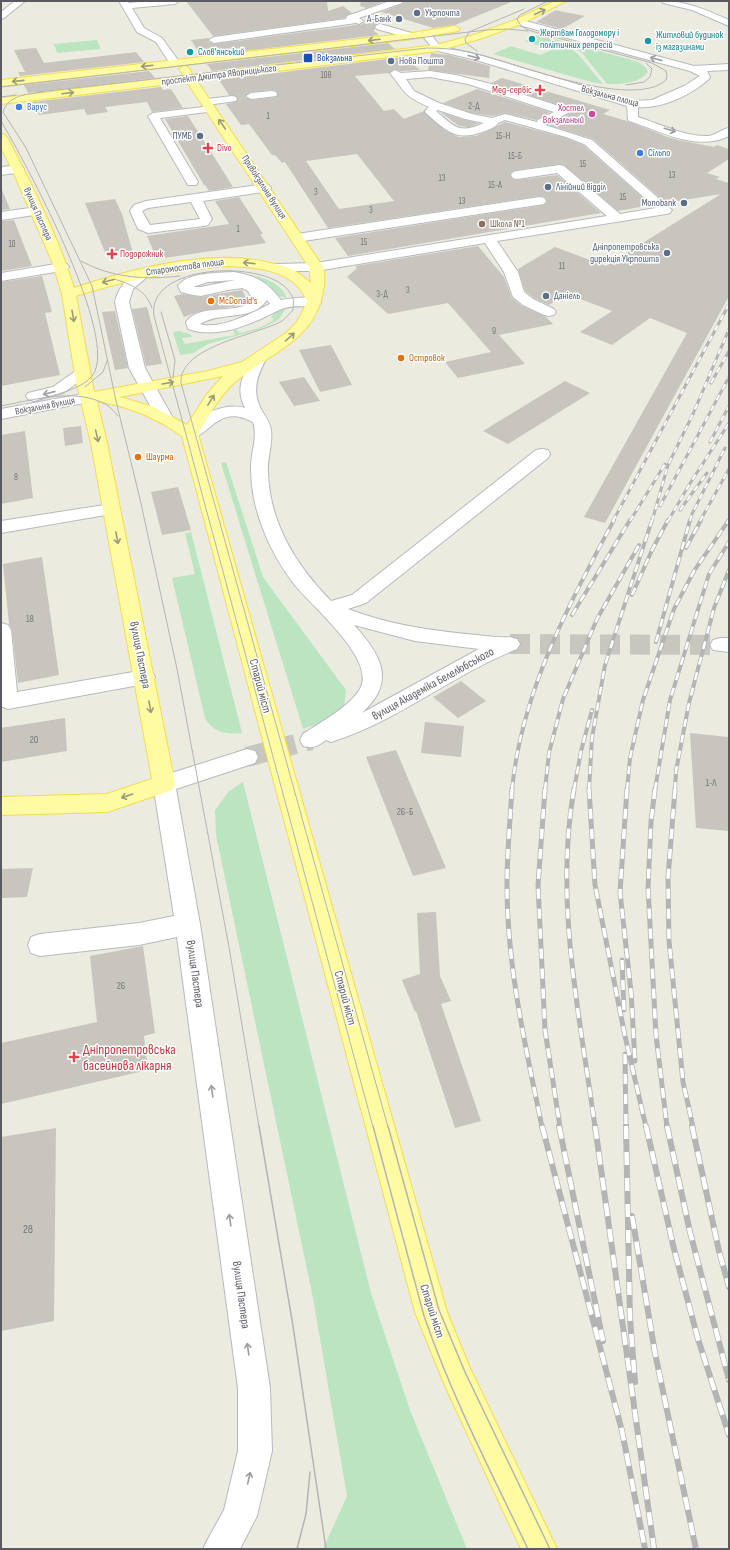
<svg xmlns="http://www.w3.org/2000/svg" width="730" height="1550" viewBox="0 0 730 1550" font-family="'Sofia Sans Condensed',sans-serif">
	<rect width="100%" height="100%" fill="#ecebe0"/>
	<path fill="#bbe5c0" d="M539,35l22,6 17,13 25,30 -12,-2 -98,-28 18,-8 29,9 12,-5 -28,-9z
		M97,40l4,9 -44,4 -3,-9z
		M566,42l73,20 7,6 2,4c-9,12 -27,12 -41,12l-25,-31z
		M239,273c18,3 40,6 48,25l-11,-3 -9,-11 -15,-7 -69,6 -9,3 14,-6z
		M287,307l-9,13 -18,9 -52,15 -15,9 -13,2 -7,-23 6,-1 11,3 2,3 -10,1 3,6 50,-9 -2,-5h4l3,3 19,-5 15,-8 -3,-3 7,-8z
		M226,462l37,115 83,113c-1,6 0,13 -4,18 -7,11 -27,16 -39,21l-82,-266z
		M191,532l51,201c-16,2 -29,-1 -37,-15l-33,-140 23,-4 -10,-41z
		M243,782l128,511 39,117 57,139h-144l24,-53 -34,-198 -97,-463 -1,-25 14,-19z"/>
	<path fill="#c7c5bd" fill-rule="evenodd" d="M186,1h141l1,10 15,-5 9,7 -5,2 -2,3 -132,18z
		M361,1h24l-18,7 -7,-2z
		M404,1h107v1l-56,23 -22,3 -52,-16 21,-8z
		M556,10l3,1 26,5 -23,13 -26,-7z
		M364,23l15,12 -178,21 -10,-16 18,-2 -1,3 6,3 142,-19h4z
		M388,43l7,6 -183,22 -5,-7z
		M36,48l8,15 92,-11 8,10 -124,14 -2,-4h7l-11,-22z
		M431,53l18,2 41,11 -1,12 -61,-8z
		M404,57l16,13 -19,1 -7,-2 -5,4 -34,3 29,35 10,-2 10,10 20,-8 22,20 13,6 17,-1 9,-4 20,-10 61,16 17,7 68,60 -33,6 -54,-46 -4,-1 -43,6 -4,1 -3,3 2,5 5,1 40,-5 44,38 -253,43 -13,-18 209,-33 3,-3 -2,-5 -5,-1 -212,32 -43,-66 -3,1 -7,-8h-3l-23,-31 -8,1 -15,-21 10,-2 2,-4 -2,-2 -7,-1 -10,-15zM272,90l5,1 1,4 -2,2 -25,3 -6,-3 6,-5zM357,154l37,47 -55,8 -33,-48z
		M149,71l6,7 -127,15 -4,-8z
		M502,78l108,32 -7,4 24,7 38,15 13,4 36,7 3,-2 12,4v10l-22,14 13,4 -4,2 13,4v113l-124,227 -21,-6 103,-184 -37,-15 -38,27 -32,-13 32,-21 -45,-17 -18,11 -15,-7 -9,-7 -7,-22 37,-22 51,19 115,-72 -55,9 -73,-64 -44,-14 20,-11 1,-4 -2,-2 -77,-25z
		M161,87l2,3 8,-1 12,19 -31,4 -5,-10 -42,5 3,5 -21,3 -3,-6 -45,6 -7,-13z
		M477,89l73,23 -14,8 -31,-7 -13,3 -20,-3 -29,-10z
		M440,112l25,8 14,3 -10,4 -10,-1z
		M188,116l35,55 10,16 -24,4 -4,-6h-1l-39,-66z
		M1,190h1l8,19 -9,1z
		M239,197l24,37h-3l6,9 -109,16 -10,-23 82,-12 -14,-23z
		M115,199l7,15 11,39 -26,4 -22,-54z
		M14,220l18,46 -31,5v-50z
		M478,246l26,31 8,21 10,8 24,11 7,7 -54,11 26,29 -67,14 -13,-16 46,-10 -43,-49 -60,11 -41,-37 10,-9 -2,-2z
		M42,276l10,36 -7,1 15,62 -59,11v-104z
		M242,290l6,12 -2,1 -8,3 -38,5 -16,6 -10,-21 9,-2 18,3z
		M147,307l15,57 -16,2 -14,-57z
		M115,311l13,57 -13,2 -13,-58z
		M331,345l21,40 -32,7 -21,-42z
		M304,377l16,24 -26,5 -15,-24z
		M565,381l25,12 -82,51 -25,-13z
		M81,426l2,17 -18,3 -2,-18z
		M25,431l8,67 -32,6v-69z
		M178,487l13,43 -29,5 -11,-43z
		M42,557l17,118 -41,8 -6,-53 -3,-6 -6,-60z
		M461,681l25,20 -28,17 -25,-21z
		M65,718l2,33 -66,11v-34z
		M425,722l39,4 -3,31 -40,-4z
		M690,733l39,4v94l-33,-3z
		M396,750l50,118 -33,8 -47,-119z
		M33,868l-6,29 -26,1v-29z
		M436,912l4,64 11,25 -10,3 40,117 -26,7 -39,-117 -1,1 -13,-32 18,-6 -3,-61z
		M143,946l12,87 -11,3 4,34 -147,34v-61l96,-21 -7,-66z
		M56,1128l-2,193 -53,10v-194z"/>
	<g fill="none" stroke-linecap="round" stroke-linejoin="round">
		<path stroke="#c7c7c0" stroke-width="10" stroke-dasharray="10 5" stroke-linecap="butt" d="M366,23l14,4
			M386,63l9,10
			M232,99l19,-3"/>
		<path stroke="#c7c7c0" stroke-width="20" stroke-dasharray="20 10" stroke-linecap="butt" d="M510,644l210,1
			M247,757l64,-17"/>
		<defs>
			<path id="minor" d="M15,1h10l-21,17 -3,1v-7z
				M119,1h8l2,2 19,-2h31l-4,3 -43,4 12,20 18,10 18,25 -1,2h-8l-15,-23 -19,-10z
				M390,1h13l-1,2 -43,15 5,3 -5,3 -3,-1 -142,20 -5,-3 5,-3 132,-18 1,-3z
				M662,1c25,0 44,9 67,19v6l-37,-16 -29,-7z
				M518,19l176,47 35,-2v6l-22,1 3,6 -1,2c-18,16 -47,30 -71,28v10c22,7 47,20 70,19 8,-1 14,-7 21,-8v8c-32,16 -69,-5 -100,-15l-1,-2 -1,-13 -151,-46 -42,-10 -13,-16 5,-3 3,1 11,14 43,10 150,45 19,-1 32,-14 16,-10 -10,-5 -175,-47 -2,-2z
				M380,24l35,10 2,2 -5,3 -35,-10 -2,-2 2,-2z
				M395,70l6,3 29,-2 26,4 35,9 77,25 1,2 -1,2 -23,12 47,15 80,70 -2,3 -4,1 -169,27 21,31 6,20 9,7 21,10 2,3 -2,3 -5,1 -5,-1 -21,-10 -10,-8 -9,-25 -19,-29 -169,28h-44l-2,-3 2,-3 5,-1 39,-1 291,-47 -50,-43 -40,6 -4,-1 -2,-3 2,-3 4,-1 43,-6 4,1 56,48 36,-6 -72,-64 -18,-7 -61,-17 -7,3c-2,4 -8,6 -13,8 -28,11 -38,1 -59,-18l-1,-2 4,-4c-25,-11 -23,-14 -39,-34zM430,77l38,7 86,28 -16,8 -1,2 -32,-8 -13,4 -20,-4 -33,-11 -25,-12 -8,-12zM438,110l27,9 19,4c-25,11 -28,5 -48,-12z
				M272,91l4,1 1,2 -1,2 -25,3 -5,-3 5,-3z
				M232,96l4,1 1,2 -1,2 -29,4 -5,-3 5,-3z
				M211,106l5,3 -1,2 -55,7 38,64 -2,3h-8l-40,-69 5,-3z
				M18,165l4,1 2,3 -2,3 -21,3v-8z
				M265,184l4,1 2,3 -2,3 -66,10 9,18 -4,6 -4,1 -56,7 -10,-4 -8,-18 4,-6 12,-4zM191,202l9,17 -50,6 -8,-14 6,-3z
				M540,197l4,1 2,3 -2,3 -247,38 -5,-1 -1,-3 1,-3 5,-1z
				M37,207l4,1 2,3 -2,3 -40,6v-8z
				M62,263l5,1 2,3 -2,3 -66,11v-8z
				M146,268l5,1 2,3 -20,17 -4,13 16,66 28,50 -2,3 -6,2 -6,-2 -2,-3 -28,-50 -14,-66c3,-15 16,-30 31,-34z
				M234,272c23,4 33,10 47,28 13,-2 26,-4 38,-1l2,3 -2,3c-12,3 -25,-1 -37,4 -6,2 -11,5 -17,8 -24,11 -51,21 -77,12l-2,-7c13,-20 52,-6 67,-22l-5,-9 -6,-3 -14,2 -27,6 -8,-1 -12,-3 -3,-6c9,-14 41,-13 56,-14zM235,280l-34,7h-8l15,-5zM267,300l3,4c-18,9 -50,26 -70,20 21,-13 52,-2 67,-24z
				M260,353l5,1 2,3c-10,19 -16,34 -5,54 4,6 8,12 9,19 2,14 -4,28 -3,43 2,51 28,92 63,128l21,-6 184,-145 6,-1 6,1 2,4 -2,4 -182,145 -18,6c41,16 85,22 129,26 10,1 23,3 33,2l7,2 3,5 -3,5c-65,26 -119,72 -186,93l-5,-2c-8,6 -13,9 -23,6l-3,-6 3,-6c18,-12 46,-27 57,-45 17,-30 -49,-83 -66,-105 -13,-17 -24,-36 -31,-55 -8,-20 -12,-41 -12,-62 0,-16 7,-30 2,-45 -39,-21 -44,22 -69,15l-2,-3c13,-18 41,-32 63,-26 -10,-19 -2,-34 8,-51l2,-3zM354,625l61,16 64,8 -117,64c35,-32 19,-58 -8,-88z
				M82,368l5,2 3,3 -3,3 -24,17 -29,8 -6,-2 -2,-3 2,-3 25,-6 24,-17z
				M88,393l6,2 2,3 -2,3 -93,18v-10z
				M111,504l6,1 3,4 -3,4 -116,20v-12z
				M1,623l7,2 3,5 6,62 128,-22 7,2 3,5 -3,5 -7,2 -137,25 -7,-3z
				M720,638h9v14l-16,-2 -3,-5 3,-5z
				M247,749l8,2 3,6 -3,6 -79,26 24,135 70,464 2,63 -15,65 -17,33h-37l6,-12 15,-27 14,-59v-63l-61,-451 -38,8 -99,11 -9,-3 -3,-8 3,-8 9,-3 99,-11 35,-7 -21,-132 3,-6z"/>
			<path id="major" d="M555,1h11l-45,23 -38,14 -46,13 -240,30 126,186c3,12 1,22 -2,33 -11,42 -56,56 -86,82 -16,14 -26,34 -37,52l249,878 22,54 88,183h-36l-75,-161 -31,-76 -233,-876 -17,-11 -22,-11 -23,-8 -23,-5 10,42 68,341 -3,6 -65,22 -106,3v-18l106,-3 45,-15 -61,-336 -15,-62 -14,-87 -9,-30 -41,-95 -11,-21v-14l4,1 2,2c25,48 51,99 67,151 57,-19 141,-41 200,-24 5,1 12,2 17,5 7,3 14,9 20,14l-2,-16 -122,-185 -186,22v-6l183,-22 -5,-7 5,-3 4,1 5,8 243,-30 41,-11 38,-14zM227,266c28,1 68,3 80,35l-5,12 -6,10 -10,10 -44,29 -34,9 -114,21 -18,-96c50,-16 99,-26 151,-30zM223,376l-16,18 -20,31 -33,-18 -34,-10z
				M455,26l5,3 -2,2 -46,8 -411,47v-6l411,-47z"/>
		</defs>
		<use href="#minor" stroke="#b8b9bf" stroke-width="2"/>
		<use href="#major" stroke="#f4db51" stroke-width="2"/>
		<use href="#minor" fill="#fff" fill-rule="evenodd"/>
		<use href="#major" fill="#fffba2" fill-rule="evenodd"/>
		<path stroke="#b4b4b5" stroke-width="1" d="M477,51l-11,-8 -1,-4 4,-7 55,-23
			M626,85l18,-3 6,-5 2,-8 -6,-6
			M1,87l485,-57 21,-1 21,2
			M38,92l389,-44c14,0 28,1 42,4 42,9 163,59 197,28l1,-5 -1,-4 -14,-8 -117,-31c-8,-2 -15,-5 -18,-13l3,-4 28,-14
			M43,92c-15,2 -35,3 -40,20l23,36 66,138 24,115 24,98 37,170 52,278 30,180
			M1,97l15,-2
			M1,121c25,42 113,206 94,250 -7,17 -40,24 -56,28
			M81,261c31,17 64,19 99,15
			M114,279c17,5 32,11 38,29
			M161,312l14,48 -2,18
			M85,387l18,-15 4,-11
			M1,406c32,-6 75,-19 106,-1 4,3 8,7 11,11
			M373,1127l-219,-811c-8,-52 109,-57 134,-26 1,2 4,5 5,8 1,3 0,8 0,12 -4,4 -7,8 -11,11 -25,14 -103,25 -101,62l207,744"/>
		<path stroke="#b4b4b5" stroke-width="1.5" d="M259,1126l34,200 33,223
			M373,1126l51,190c28,81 67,156 104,233
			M388,1126l51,184 26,62 85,177
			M297,1549l9,-35 4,-42"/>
		<defs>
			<path id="rail-far4" d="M727,307l2,-3"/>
			<path id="rail-far3" d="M711,383l18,-32
				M710,442l19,-36
				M660,506l69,-129
				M680,510l27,-37
				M613,521l115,-215
				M630,521l35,-57
				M652,521l16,-56 25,-51 36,-85
				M668,521l21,-36 40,-62
				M690,521l2,-7 33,-66
				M700,521l29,-52"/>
			<path id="rail-far2" d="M686,548l15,-28
				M632,595l20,-45 16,-30
				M572,615l58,-95
				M656,642l34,-122
				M512,790c9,-97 57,-186 102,-270
				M545,790l4,-37 14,-54 34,-80 42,-74
				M574,790l7,-39 11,-41
				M589,790l3,-52 13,-73 47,-145
				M627,790l3,-32 13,-58 31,-91 20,-38 35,-51
				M655,790l15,-90 39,-126 20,-32
				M675,790l1,-19 13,-68 25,-95 15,-38"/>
			<path id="rail-far1" d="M512,789c-2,32 -5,65 -5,97 0,82 19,162 35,241
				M545,789l-7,96 7,145 15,97
				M574,789c-20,113 6,227 21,338
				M589,789l6,96 30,151 21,91
				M627,789l-7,103 11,100 4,69
				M655,789l-4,33 -3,66 8,147 11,92
				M675,789l-7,89 1,63 14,141 10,45
				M622,960l2,50
				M625,1054l1,73"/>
			<path id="rail" d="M542,1126l80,305 23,118
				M559,1126l44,215
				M595,1126l59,423
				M626,1126l4,192 5,64
				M646,1126l28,123 24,90 31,96
				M667,1126l23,106 39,148
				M692,1126l27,125 10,36
				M632,1216l23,137 41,196"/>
		</defs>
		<use href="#rail-far4" stroke="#b4b4b5" stroke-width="2"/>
		<use href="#rail-far3" stroke="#b4b4b5" stroke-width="3"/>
		<use href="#rail-far2" stroke="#b4b4b5" stroke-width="4"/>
		<use href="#rail-far1" stroke="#b4b4b5" stroke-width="5"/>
		<use href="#rail" stroke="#b4b4b5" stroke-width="6"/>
		<use href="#rail-far4" stroke="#fff" stroke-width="1.5" stroke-dasharray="4" stroke-linecap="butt"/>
		<use href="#rail-far3" stroke="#fff" stroke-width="2" stroke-dasharray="6" stroke-linecap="butt"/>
		<use href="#rail-far2" stroke="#fff" stroke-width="2.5" stroke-dasharray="8" stroke-linecap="butt"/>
		<use href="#rail-far1" stroke="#fff" stroke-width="3.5" stroke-dasharray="10" stroke-linecap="butt"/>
		<use href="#rail" stroke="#fff" stroke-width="4.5" stroke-dasharray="13" stroke-linecap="butt"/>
	</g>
	<defs><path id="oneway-shaft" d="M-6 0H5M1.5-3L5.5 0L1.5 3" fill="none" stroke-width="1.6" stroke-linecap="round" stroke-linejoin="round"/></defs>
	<g stroke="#9b9b7b">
		<use href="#oneway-shaft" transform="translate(540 12) rotate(-25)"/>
		<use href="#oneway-shaft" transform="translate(374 40) rotate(173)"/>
		<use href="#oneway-shaft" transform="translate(147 66) rotate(173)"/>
		<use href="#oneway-shaft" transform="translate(18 81) rotate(174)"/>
		<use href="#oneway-shaft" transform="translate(68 93) rotate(-7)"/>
		<use href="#oneway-shaft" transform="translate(222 124) rotate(-124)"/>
		<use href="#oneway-shaft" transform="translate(249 263) rotate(-173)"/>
		<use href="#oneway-shaft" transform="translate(108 281) rotate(165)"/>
		<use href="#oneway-shaft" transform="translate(73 316) rotate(80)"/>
		<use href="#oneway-shaft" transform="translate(290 337) rotate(-41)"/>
		<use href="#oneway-shaft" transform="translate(168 383) rotate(-10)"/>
		<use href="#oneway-shaft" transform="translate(211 400) rotate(-58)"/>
		<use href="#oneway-shaft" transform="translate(97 436) rotate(77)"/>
		<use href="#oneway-shaft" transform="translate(117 538) rotate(79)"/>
		<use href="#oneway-shaft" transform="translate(150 707) rotate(80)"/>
		<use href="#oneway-shaft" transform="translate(127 796) rotate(161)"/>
	</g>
	<g stroke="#9b9da0">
		<use href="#oneway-shaft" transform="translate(474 57) rotate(15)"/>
		<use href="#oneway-shaft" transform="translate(656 59) rotate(-165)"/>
		<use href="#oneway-shaft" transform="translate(670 130) rotate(17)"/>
		<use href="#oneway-shaft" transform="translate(49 393) rotate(166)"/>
		<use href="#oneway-shaft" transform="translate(212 1091) rotate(-98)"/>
		<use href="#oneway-shaft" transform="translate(230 1220) rotate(-98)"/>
		<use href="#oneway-shaft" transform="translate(248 1349) rotate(-98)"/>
		<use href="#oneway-shaft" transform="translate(249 1478) rotate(-77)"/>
	</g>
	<g fill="#5c6f8a" stroke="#fff" stroke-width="1.5">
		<circle cx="417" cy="13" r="4"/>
		<circle cx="399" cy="19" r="4"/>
		<circle cx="391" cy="61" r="4"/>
		<circle cx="200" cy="136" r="4"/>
		<circle cx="548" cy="187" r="4"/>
		<circle cx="684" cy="203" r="4"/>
		<circle cx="667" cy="253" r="4"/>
		<circle cx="546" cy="296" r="4"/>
	</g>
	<g fill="#0f9aa8" stroke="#fff" stroke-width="1.5">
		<circle cx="532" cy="39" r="4"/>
		<circle cx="648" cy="41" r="4"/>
		<circle cx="190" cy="52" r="4"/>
	</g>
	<rect fill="#1a4fb4" stroke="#fff" stroke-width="1.5" x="303" y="53" width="10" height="10" rx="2"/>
	<g fill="#e0444e" stroke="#fff" stroke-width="1.5">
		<path d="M538 84h4v4h4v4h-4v4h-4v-4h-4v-4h4z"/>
		<path d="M206 142h4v4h4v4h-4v4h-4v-4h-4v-4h4z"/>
		<path d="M110 248h4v4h4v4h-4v4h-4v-4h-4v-4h4z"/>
		<path d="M72 1051h4v4h4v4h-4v4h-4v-4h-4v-4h4z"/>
	</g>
	<g fill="#3f7fe0" stroke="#fff" stroke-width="1.5">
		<circle cx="19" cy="107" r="4"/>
		<circle cx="640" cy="153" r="4"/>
	</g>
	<circle fill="#d1479c" stroke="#fff" stroke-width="1.5" cx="592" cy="114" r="4"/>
	<circle fill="#8d6e63" stroke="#fff" stroke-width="1.5" cx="482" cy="224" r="4"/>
	<g fill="#e8710a" stroke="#fff" stroke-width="1.5">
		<circle cx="211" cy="301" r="4"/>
		<circle cx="401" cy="358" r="4"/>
		<circle cx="138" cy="457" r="4"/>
	</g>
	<g text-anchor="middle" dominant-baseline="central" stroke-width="3" stroke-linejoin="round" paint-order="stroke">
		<g font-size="9" fill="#747678">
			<text x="326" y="75">108</text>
			<text x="474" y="106">2-Д</text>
			<text x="268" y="116">1</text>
			<text x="503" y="136">15-Н</text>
			<text x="515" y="156">15-Б</text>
			<text x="583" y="164">15</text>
			<text x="672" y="175">13</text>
			<text x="442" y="178">13</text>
			<text x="495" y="185">15-А</text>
			<text x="316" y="192">3</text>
			<text x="623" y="197">15</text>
			<text x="462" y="201">13</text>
			<text x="371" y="210">3</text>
			<text x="238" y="229">1</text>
			<text x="364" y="242">15</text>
			<text x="12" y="244">10</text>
			<text x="562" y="266">11</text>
			<text x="408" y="290">3</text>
			<text x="382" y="294">3-Д</text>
			<text x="494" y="331">9</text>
			<text x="16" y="477">8</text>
		</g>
		<g font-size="10" fill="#4e5e75" stroke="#fff" text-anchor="start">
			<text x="425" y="13">Укрпочта</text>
			<text x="391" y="19" text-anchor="end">А-Банк</text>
			<text x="399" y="61">Нова Пошта</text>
			<text x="192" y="136" text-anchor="end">ПУМБ</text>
			<text x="556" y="187">Лінійний відділ</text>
			<text x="676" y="203" text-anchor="end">Monobank</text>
			<text x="659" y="247" text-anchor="end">Дніпропетровська<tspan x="659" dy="12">дирекція Укрпошта</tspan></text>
			<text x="554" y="296">Даніель</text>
		</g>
		<g font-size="10" fill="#0d838f" stroke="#fff" text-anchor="start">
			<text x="540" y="33">Жертвам Голодомору і<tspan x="540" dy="12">політичних репресій</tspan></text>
			<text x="656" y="35">Житловий будинок<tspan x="656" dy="12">із магазинами</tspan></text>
			<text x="198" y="52">Слов'янський</text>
		</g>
		<g font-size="10" fill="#164399" stroke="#fff" text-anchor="start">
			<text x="317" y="58">Вокзальна</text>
		</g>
		<g font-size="10" fill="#595b61" stroke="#fff">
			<text transform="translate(219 75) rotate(-7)">проспект Дмитра Яворницького</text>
			<text transform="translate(610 96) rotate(15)">Вокзальна площа</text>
			<text transform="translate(264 187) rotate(57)">Привокзальна вулиця</text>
			<text transform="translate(38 214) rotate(66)">вулиця Пастера</text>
			<text transform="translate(185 267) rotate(-8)">Старомостова площа</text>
			<text transform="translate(45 406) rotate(-11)">Вокзальна вулиця</text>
		</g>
		<g font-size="10" fill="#be3a42" stroke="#fff" text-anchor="start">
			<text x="532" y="90" text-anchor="end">Мед-сервіс</text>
			<text x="217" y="148">Divo</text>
			<text x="120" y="254">Подорожник</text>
		</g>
		<g font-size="10" fill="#366cbe" stroke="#fff" text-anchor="start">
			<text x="27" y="107">Варус</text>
			<text x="648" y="153">Сільпо</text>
		</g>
		<g font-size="10" fill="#b23c85" stroke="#fff" text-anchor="end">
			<text x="584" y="108">Хостел<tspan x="584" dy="12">Вокзальный</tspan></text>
		</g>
		<g font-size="10" fill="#785e54" stroke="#fff" text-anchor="start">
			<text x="490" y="224">Школа №1</text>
		</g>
		<g font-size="10" fill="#c56008" stroke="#fff" text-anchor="start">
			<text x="219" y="301">McDonald's</text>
			<text x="409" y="358">Островок</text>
			<text x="146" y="457">Шаурма</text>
		</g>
		<g font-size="10" fill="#747678">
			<text x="30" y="619">18</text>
			<text x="34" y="740">20</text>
			<text x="711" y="783">1-Л</text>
			<text x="405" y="812">26-Б</text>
			<text x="121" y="986">26</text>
		</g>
		<g font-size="12" fill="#595b61" stroke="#fff">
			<text transform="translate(140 655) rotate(79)">вулиця Пастера</text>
			<text transform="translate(433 684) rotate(-29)">вулиця Академіка Белелюбського</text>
			<text transform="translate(260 686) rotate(75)">Старий міст</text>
			<text transform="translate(195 974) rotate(82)">вулиця Пастера</text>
			<text transform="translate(345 998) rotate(75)">Старий міст</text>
			<text transform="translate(241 1295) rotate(82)">вулиця Пастера</text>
			<text transform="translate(432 1311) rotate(72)">Старий міст</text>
		</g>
		<g font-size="12" fill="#747678">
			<text x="28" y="1229">28</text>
		</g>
		<g font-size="14" fill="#be3a42" stroke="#fff" text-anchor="start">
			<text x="83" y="1049">Дніпропетровська<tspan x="83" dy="16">басейнова лікарня</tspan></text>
		</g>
	</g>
	<rect width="730" height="1550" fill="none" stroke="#595b61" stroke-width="4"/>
</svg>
